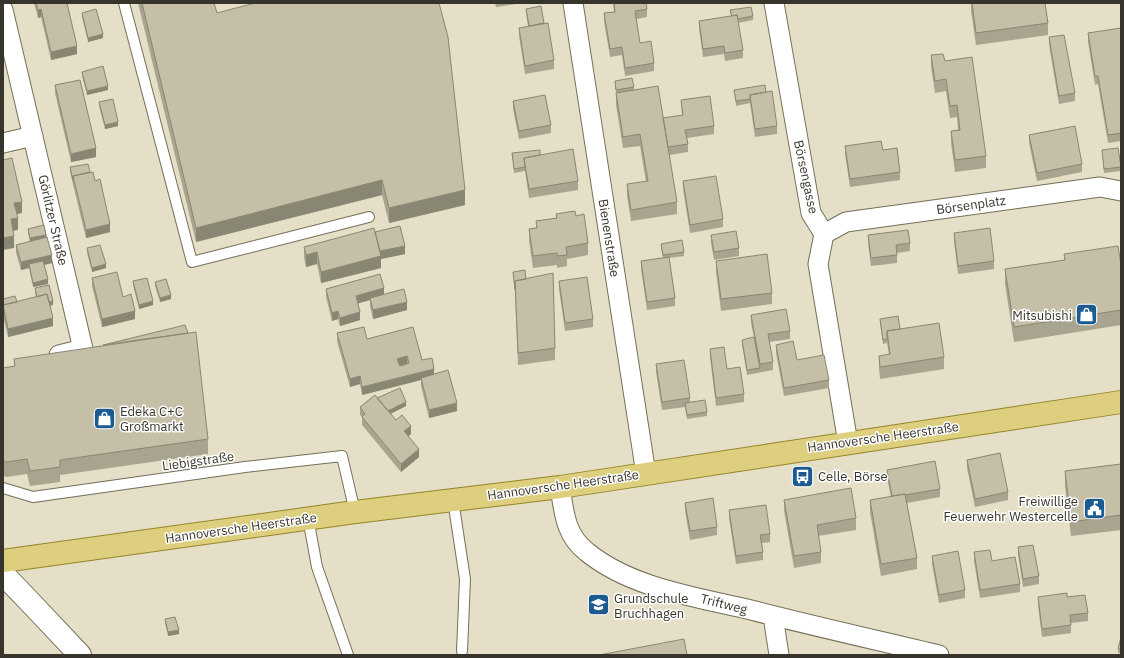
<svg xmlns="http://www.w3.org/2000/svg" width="1124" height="658" viewBox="0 0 1124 658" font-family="'IBM Plex Sans',sans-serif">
	<rect width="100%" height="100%" fill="#e4dfc6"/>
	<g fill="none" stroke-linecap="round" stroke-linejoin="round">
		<defs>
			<path id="lane" d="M124,3l68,259 177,-45
				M3,488l30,9 212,-30 97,-11 13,56
				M453,500l12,79 -3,72
				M308,518l9,49 31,88"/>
			<path id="street" d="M573,3l73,471
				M774,3l37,210 13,21 -6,30 30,179
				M3,10l80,339 -24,6
				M3,143l30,-7
				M824,234l22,-12 254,-35 21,4
				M560,487c4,25 5,48 27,65 44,36 109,45 164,58 62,16 125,30 188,45
				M773,616l6,39"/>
			<path id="secondary" d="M3,574l26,27 51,54"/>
			<path id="primary" d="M3,561l352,-49 205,-25 561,-85"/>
		</defs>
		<use href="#lane" stroke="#736f59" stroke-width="12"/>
		<use href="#street" stroke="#736f59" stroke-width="21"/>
		<use href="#secondary" stroke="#736f59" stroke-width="24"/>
		<use href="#primary" stroke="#958428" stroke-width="24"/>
		<use href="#lane" stroke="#fff" stroke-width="10"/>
		<use href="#street" stroke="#fff" stroke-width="19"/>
		<use href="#secondary" stroke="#fff" stroke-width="22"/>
		<use href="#primary" stroke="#ddcf7d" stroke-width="22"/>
	</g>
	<path fill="#a9a48f" d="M34,3h33l10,51 -26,6 -10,-43 -3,1z
		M138,3h76l3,10 248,192 -76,18 -7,-28 -186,47z
		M495,3h21v1l-20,3z
		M613,3h33l1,6v8l-11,2 4,24 14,20v8l-29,5 -3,-21 -12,2 -6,-36v-8l10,-1z
		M971,3h74l3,20v12l-72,10 -5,-34z
		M526,9l18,14 10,37v9l-29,5 -6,-38v-8l9,-2 -2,-13z
		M730,10l23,6v4l-15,3 5,27v8l-18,3 -1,-7 -21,3 -4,-28v-8l32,-5z
		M82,13l21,25 -15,4 -6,-25z
		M1121,28v113l-13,2 -10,-59 -3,1 -7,-43v-9z
		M1049,37l26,56v8l-16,3 -10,-59z
		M931,55l14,6 41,95v12l-31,4 -4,-29v-12l7,-1 -1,-13 -7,1 -4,-27 -11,2 -4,-26z
		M82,72l26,18 -21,5 -5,-19z
		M615,81l19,6v3l29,28 19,-3 -1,-15 33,26v8l-27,4 1,6v8l-19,3 8,47v12l-46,7 -4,-25v-12l19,-2 -6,-36 -17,2 -7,-43v-12z
		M55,85l41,72 -25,5 -16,-69z
		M734,90l32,2 11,34v8l-22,3 -5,-34 -14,3z
		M513,101l38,24v8l-32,6 -6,-30z
		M99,102l19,24 -13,3 -6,-23z
		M1029,135l53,29v8l-45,9 -8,-38z
		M845,146l38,4 17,22v8l-50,7 -5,-33z
		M1102,150l19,17v4l-17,2z
		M512,153l28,2 38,26v9l-49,8 -4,-27 -11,2z
		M70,167l20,5 5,9 15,51 -24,6 -16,-66z
		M683,181l40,38v8l-33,6 -7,-44z
		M556,214l20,2 12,27v12l-21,4v7l-10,2v-3l-24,3 -4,-27v-12l7,-1v-7l20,-3z
		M28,229l18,9 6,25 -8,2 4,19 -15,3 -4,-19 -8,2 -5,-17v-8l14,-3 -2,-9z
		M375,232l30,22 -24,5v9l-60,15 -4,-19 -11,3 -2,-9v-11z
		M954,233l40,28v8l-36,5 -4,-33z
		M711,235l28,13v8l-25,4 -3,-17z
		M868,235l42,8v8l-13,2v10l-26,3 -3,-23z
		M661,244l23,8v4l-15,2 6,40v8l-28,4 -6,-41v-8l22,-3 -2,-10z
		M87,248l19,20 -14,4 -5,-19z
		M1064,254l57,11v60l-107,17 -9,-58v-15l59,-9z
		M716,261l56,32v11l-51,7 -5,-39z
		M513,272l13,7 29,69v12l-37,5 -3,-72z
		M92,278l43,41 -33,8 -10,-41z
		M133,281l20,24 -14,4 -6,-24z
		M559,281l34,38v8l-28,4 -6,-42z
		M155,282l16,17 -11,3 -5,-16z
		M35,288l18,17 -3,1 3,20 -45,11 -5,-21v-17l14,3 19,-5 -1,-5z
		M326,289l58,5 23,16 -34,9 -3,-13v-6l-12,3 2,17 -20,6 -2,-7 -6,2 -6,-24z
		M751,315l39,16v8l-21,3 4,20v8l-26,5 -5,-31v-4l12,-2 -3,-15z
		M880,319l20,10 44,28v12l-64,10 -1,-11v-12l10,-1 -2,-12 -4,1 -3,-21z
		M337,333l30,6 55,21 12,14 23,37 -28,7 -8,-32v-6l-59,15 -2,-11 -10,3 -13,-46z
		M776,345l21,15 32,20v8l-45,8 -8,-43z
		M710,349l34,45v8l-28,4 -6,-49z
		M14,359l194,80v15l-148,21v7l-30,4 -3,-12 -21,3 -3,-2v-107l11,-2z
		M656,364l34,34v4l17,10v4l-20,3 -2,-12 -23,3 -6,-38z
		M377,398l29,8 -16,8 6,6 15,14 -3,2 11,21 -18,15 -39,-47v-8l-2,-2v-8z
		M967,460l41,32v8l-33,7 -8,-39z
		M1121,464v66l-50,6 -6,-50v-15z
		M887,470l53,19v8l-33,6 10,55v11l-36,7 -11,-64v-12l21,-3 -4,-19z
		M784,500l72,18v12l-38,6 3,16v11l-27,5 -10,-57z
		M685,503l32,24v8l-27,5 -5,-29z
		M729,510l41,24v8l-8,1 1,9v8l-27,4 -7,-46z
		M1018,547l21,29v8l-16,3 -5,-32z
		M974,552l18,9 28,23v8l-40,6 -6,-37z
		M932,556l33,34v8l-26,5 -7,-39z
		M1038,597h29l21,16v8l-17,2v10l-29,4 -4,-32z
		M165,619l14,15 -11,2 -3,-13z
		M1121,637v16h-3v-4z"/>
	<path fill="#898674" d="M41,9v8l-3,1v-8z
		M103,34v4l-15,4v-4z
		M77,46v8l-26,6v-8z
		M108,86v4l-21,5v-4z
		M118,122v4l-13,3v-4z
		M96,148v9l-25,5v-8z
		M382,180v15l-186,47v-14z
		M465,190v15l-76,18v-15z
		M22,202v11l-8,2v-12z
		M18,218v12l-7,1v-12z
		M110,224v8l-24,6v-8z
		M46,235v4l-16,4v-5z
		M14,236v12l-11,2v-12z
		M405,246v8l-24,5v9l-60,15v-11l58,-20z
		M317,252v12l-11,3v-12z
		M52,255v8l-22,5 -1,-4v4l-8,2v-8z
		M106,264v4l-14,4v-4z
		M48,279v5l-15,3v-4z
		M384,288v8l-14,2v2l-14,4v-8z
		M171,295v4l-11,3v-4z
		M53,301v4l-5,1v-4z
		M153,301v4l-14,4v-4z
		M407,302v8l-34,9v-9z
		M135,311v8l-33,8v-8z
		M338,311v8l-6,2v-8z
		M360,312v8l-20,6v-8z
		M53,318v8l-45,11v-8z
		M407,356v8l-10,3v-8z
		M434,369v8l-13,1v2l-59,15v-8z
		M360,376v8l-10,3v-8z
		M406,402v4l-20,10v-4z
		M457,403v8l-28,7v-8z
		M411,426v8l-7,5v-8z
		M419,449v8l-18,15v-8z
		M179,630v4l-11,2v-4z"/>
	<path fill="#c4bfa6" stroke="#898674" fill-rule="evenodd" d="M36,3h31l10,43 -26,6 -10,-43 -3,1z
		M142,3h72l3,10 38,-10h184l9,34 17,153 -76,18 -7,-28 -186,48z
		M614,3h32l1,6 -12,2 5,32 11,-2 3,22 -29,5 -3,-21 -12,2 -6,-36 11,-1z
		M972,3h73l3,20 -72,10z
		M541,6l3,17 -15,3 -3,-17z
		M751,7l2,9 -15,3 -1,-4 -5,1 -2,-6z
		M96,9l7,25 -15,4 -6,-25z
		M737,15l6,35 -18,3 -1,-7 -21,3 -4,-28z
		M548,23l6,37 -29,6 -6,-38z
		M1121,28v105l-13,2 -10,-59h-3l-7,-43z
		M1064,35l11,58 -16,3 -10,-59z
		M943,54l2,7 27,-4 14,99 -31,4 -4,-29 9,-1 -3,-25 -7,1 -4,-27 -11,2 -4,-26z
		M103,66l5,20 -21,5 -5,-19z
		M632,78l2,9 -18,3 -1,-9z
		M80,80l16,68 -25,6 -16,-69z
		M765,85l1,7 -16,3v4l-14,2 -2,-11z
		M658,86l19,116 -46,8 -4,-26 21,-3 -8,-47 -17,3 -7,-44z
		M772,91l5,35 -22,3 -5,-34z
		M545,95l6,30 -32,6 -6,-30z
		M710,96l4,30 -29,4 3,14 -20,3 -5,-29 20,-3 -2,-15z
		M113,99l5,23 -13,3 -6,-23z
		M1075,126l7,38 -45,9 -8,-38z
		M881,141l2,9 14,-2 3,24 -50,7 -5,-33z
		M1118,148l3,19 -17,2 -2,-19z
		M573,149l5,32 -49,8 -5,-31z
		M540,150v5l-16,3 1,9 -11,2 -2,-16z
		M12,158l10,44 -8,1 4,15 -7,1 3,17 -11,2v-78z
		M88,164l2,8 -17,4v4l-3,-13z
		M93,172l2,9 5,-2 10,45 -24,6 -13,-54z
		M716,176l7,43 -33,6 -7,-44z
		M575,211l1,5 8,-2 4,29 -22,4 1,8 -10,1v-3l-24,3 -4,-27 8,-1 -1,-7 21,-3 -1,-4z
		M44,225l2,10 -16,3 -2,-9z
		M400,226l5,20 -25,5 -5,-19z
		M374,228l7,28 -60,16 -4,-20 -11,3 -2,-8z
		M990,228l4,33 -36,5 -4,-33z
		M908,230l2,13 -14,2 1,10 -26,3 -3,-23z
		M736,231l3,17 -25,4 -3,-17z
		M47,237l5,18 -31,7 -5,-17z
		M682,240l2,12 -21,3 -2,-11z
		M100,245l6,19 -14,4 -5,-20z
		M1118,246l3,19v45l-107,17 -9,-58 60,-9 -1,-6z
		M767,254l5,39 -51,6 -5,-38z
		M669,257l6,41 -28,4 -6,-41z
		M43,261l5,18 -15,4 -4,-19z
		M525,270l1,9 -11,2v8l-2,-17z
		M117,272l6,25 8,-3 4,17 -33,8 -10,-41z
		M553,273l2,75 -37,5 -3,-72z
		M380,274l4,14 -28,8 4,16 -20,6 -2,-7 -6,2 -6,-24z
		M587,277l6,42 -28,4 -6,-42z
		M147,278l6,23 -14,4 -6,-24z
		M166,279l5,16 -11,3 -5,-16z
		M49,285l4,16 -4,1 -2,-8 -10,3 -2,-9z
		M404,289l3,13 -34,8 -3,-12z
		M47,294l6,24 -45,11 -5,-24z
		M15,296l2,6 -14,3v-6z
		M786,309l4,22 -22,3 5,28 -13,2 -9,-49z
		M898,316l2,13 -13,2v8l-4,1 -3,-21z
		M939,323l5,34 -64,10 -1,-11 11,-2 -3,-23z
		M185,325l3,8 -85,12z
		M364,327l3,12 46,-12 9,33 10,-2 2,11 -72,18 -2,-11 -10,3 -13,-46zM407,356l2,7 -9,3 -3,-7z
		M196,332l12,107 -148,21v7l-30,4 -3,-12 -21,3 -3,-2v-92l12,-2 -1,-7z
		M754,337l6,31 -13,2 -5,-30z
		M793,341l4,19 27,-5 5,25 -45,8 -8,-43z
		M724,347l3,22 13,-2 4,27 -28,4 -6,-49z
		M684,360l6,38 -28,4 -6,-38z
		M448,370l9,33 -28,7 -8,-32z
		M400,388l6,14 -18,9 -11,-13z
		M375,395l21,25 6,-5 9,11 -7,5 15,18 -18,15 -39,-47 3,-3 -5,-7z
		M705,400l2,12 -20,3 -2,-12z
		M1000,453l8,39 -33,7 -8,-39z
		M935,461l5,28 -35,6v-1l-13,2 -5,-26z
		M1121,464v51l-50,7 -6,-51z
		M851,488l5,30 -39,7 4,27 -27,4 -10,-56z
		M905,494l12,64 -36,6 -11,-64z
		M713,498l4,29 -27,4 -5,-28z
		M766,505l4,29 -10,1 3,17 -27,4 -7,-46z
		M1033,545l6,31 -16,3 -5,-32z
		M990,550l2,11 23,-4 5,27 -40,6 -6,-38z
		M958,551l7,39 -26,5 -7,-39z
		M1067,593v4l18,-2 3,18 -18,2 1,10 -29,4 -4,-32z
		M175,617l4,13 -11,2 -3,-13z
		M1121,637v12h-3z
		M684,639l3,16h-88z"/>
	<defs>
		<symbol id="shop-square" viewBox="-11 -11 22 22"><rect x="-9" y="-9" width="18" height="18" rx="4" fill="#1b5b91" stroke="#fff"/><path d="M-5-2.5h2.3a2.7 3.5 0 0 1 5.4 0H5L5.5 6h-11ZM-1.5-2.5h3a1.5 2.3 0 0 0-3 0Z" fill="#fff"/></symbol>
		<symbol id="bus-square" viewBox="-11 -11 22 22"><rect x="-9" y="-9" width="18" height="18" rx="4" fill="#1b5b91" stroke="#fff"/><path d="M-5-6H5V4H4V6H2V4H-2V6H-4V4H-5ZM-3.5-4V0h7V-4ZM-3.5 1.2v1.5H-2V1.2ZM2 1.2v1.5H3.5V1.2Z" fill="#fff"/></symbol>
		<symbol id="civic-square" viewBox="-11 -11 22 22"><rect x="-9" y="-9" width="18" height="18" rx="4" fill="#1b5b91" stroke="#fff"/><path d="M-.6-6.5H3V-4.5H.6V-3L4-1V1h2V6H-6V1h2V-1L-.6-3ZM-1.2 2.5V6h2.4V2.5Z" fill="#fff"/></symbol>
		<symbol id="school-square" viewBox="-11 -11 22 22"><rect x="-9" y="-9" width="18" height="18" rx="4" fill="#1b5b91" stroke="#fff"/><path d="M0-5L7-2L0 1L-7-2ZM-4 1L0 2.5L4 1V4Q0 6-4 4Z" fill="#fff"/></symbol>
	</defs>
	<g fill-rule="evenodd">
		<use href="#shop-square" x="1074" y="302" width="25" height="25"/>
		<use href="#shop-square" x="92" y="406" width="25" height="25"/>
		<use href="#bus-square" x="790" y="464" width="25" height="25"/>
		<use href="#civic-square" x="1082" y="496" width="25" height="25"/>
		<use href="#school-square" x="586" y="592" width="25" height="25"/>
	</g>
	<g text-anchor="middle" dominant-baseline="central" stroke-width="3" stroke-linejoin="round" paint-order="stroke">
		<g font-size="13" fill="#37352b" stroke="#fff">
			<text transform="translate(806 177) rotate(78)">Börsengasse</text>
			<text transform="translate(971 205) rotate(-8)">Börsenplatz</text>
			<text transform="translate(53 220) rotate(77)">Görlitzer Straße</text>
			<text transform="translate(609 238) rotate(81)">Bienenstraße</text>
			<text transform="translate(883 437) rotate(-8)">Hannoversche Heerstraße</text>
			<text transform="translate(198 461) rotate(-8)">Liebigstraße</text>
			<text transform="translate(563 485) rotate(-8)">Hannoversche Heerstraße</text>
			<text transform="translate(241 528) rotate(-8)">Hannoversche Heerstraße</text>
			<text transform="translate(724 604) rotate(14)">Triftweg</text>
		</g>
		<g font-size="13" fill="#37352b" stroke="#fff" text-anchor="start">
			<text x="1072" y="315" text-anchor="end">Mitsubishi</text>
			<text x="120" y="411">Edeka C+C<tspan x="120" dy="15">Großmarkt</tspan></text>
			<text x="818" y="476">Celle, Börse</text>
			<text x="1078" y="501" text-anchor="end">Freiwillige<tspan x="1078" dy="15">Feuerwehr Westercelle</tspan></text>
			<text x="614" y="598">Grundschule<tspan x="614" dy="15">Bruchhagen</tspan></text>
		</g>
	</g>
	<rect width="1124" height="658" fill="none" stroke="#37352b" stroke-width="8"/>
</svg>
